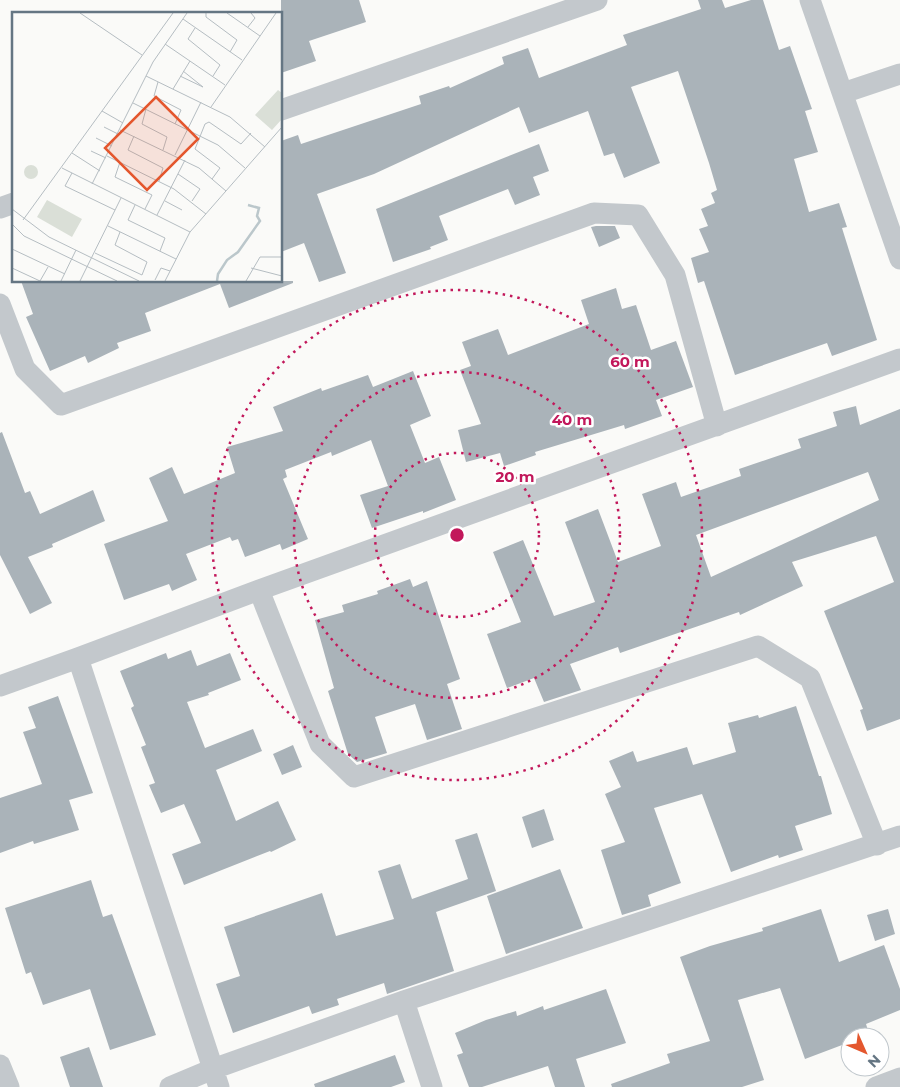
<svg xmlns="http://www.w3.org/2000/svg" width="900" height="1087" viewBox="0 0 900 1087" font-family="Montserrat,sans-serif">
	<rect width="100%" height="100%" fill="#fafaf8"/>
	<path fill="#aab3b9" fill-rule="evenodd" d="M281,0h78l7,22 -57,19 7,20 -35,12z
		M698,0h24l3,8 26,-8h12l16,50 11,-4 22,63 -7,2 13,41 -24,7 15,53 30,-9 8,24 -5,1 35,112 -45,16 -5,-13 -92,32 -31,-94 -6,2 -7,-25 18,-6 -10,-23 9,-3 -7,-17 14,-6 -4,-10 6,-3 -8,-27 -31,-92 -47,16 29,76 -36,15 -10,-25 -10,3 -16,-45 -59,22 -10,-26 -145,67 -57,20 29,79 -27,9 -15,-39 -23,9v-111l17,-6 3,9 120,-40 -2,-8 30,-10 1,2 54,-24 -2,-7 26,-9 11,30 88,-33 -4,-10 78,-26z
		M539,144l10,27 -16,6 7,18 -25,10 -7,-16 -69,27 9,24 -18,7 1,2 -38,13 -17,-53z
		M596,226h19l5,12 -21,9 -8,-20z
		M21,281h272v2l-64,25 -9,-24 -75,29 6,18 -34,12 2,5 -31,15 -3,-7 -35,15 -24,-54 7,-3z
		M616,288l6,21 14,-4 15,45 25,-9 17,46 -37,13 6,16 -37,13 -1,-4 -89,27 1,3 -32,11 -4,-13 -34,9 -8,-32 23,-6 -21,-54 11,-4 -9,-24 36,-13 10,26 81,-31 -8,-24z
		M413,371l18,45 -21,9 15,38 14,-6 17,43 -33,13v-2l-51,17 -12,-33 28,-9 -17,-46 -39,16 -1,-4 -46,18 2,7 -4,2 25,60 -26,11 -2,-6 -35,13 -7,-18 -6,2 -2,-4 -44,17 11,26 -25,11 -3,-7 -45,16 -20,-56 64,-23 -19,-43 23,-11 12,27 51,-21 -8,-26 56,-16 -10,-24 48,-19 1,3 46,-16 5,12z
		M856,406l4,19 40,-16v310l-33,12 -7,-21 3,-1 -39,-98 70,-29 -18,-46 -84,26 11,24 -63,29 -1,-3 -119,41 -2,-6 -48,17 11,26 -3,1 -34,11 -10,-24 -27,10 -20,-54 34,-12 -28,-70 30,-12 31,76 41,-14 -30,-80 33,-13 20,53 43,-16 -19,-52 34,-12 5,15 60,-21 -2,-7 62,-21 -3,-9 39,-13 -4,-14zM868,472l11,28 -168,77 -15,-42z
		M2,432l23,61 5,-2 10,23 53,-24 12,31 -53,23 1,3 -25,10 24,46 -22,11 -30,-59v-122z
		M410,579l3,8 14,-6 33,98 -13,5 15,45 -35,11 -12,-36 -40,13 12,36 -30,9 -9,-8 -20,-63 6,-3 -19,-68 29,-8 -2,-7 36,-11 -1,-3z
		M191,650l6,16 33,-13 11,27 -33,13 1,2 -22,7 18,46 48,-19 9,22 -46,19 20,51 42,-20 18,39 -25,12 -1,-1 -86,34 -12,-31 29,-11 -17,-39 -23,9 -12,-28 6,-2 -14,-36 5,-2 -15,-37 3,-2 -14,-35 46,-18 2,6z
		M58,696l35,97 -24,7 10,30 -45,14 -1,-3 -33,12v-55l42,-14 -19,-52 13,-4 -8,-21z
		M796,706l23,70h2l11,38 -37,12 8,24 -24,8 -1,-3 -47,17 -29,-78 -48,14 27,75 -33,12 3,11 -29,9 -21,-65 24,-8 -20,-48 16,-7 -12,-26 24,-10 4,11 50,-15 6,18 43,-13 -8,-29 30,-8 1,3z
		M293,745l9,22 -20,8 -9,-21z
		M544,809l10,31 -22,8 -10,-31z
		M477,833l19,58 -60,21 18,59 -67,23 -3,-11 -47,16 2,6 -27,9 -3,-8 -76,27 -17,-49 24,-8 -16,-49 98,-34 14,43 58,-17 -16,-48 22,-7 12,35 56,-20 -13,-39z
		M560,869l23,59 -77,26 -19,-58z
		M91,880l12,37 9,-3 44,121 -46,15 -20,-61 -47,16 -12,-33 -5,2 -21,-66z
		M821,909l18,53 45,-17 16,44v21l-34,14 4,13h-20v5l-45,17 -25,-71 -42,12 26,80 -22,7h-130l-1,-3 59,-21 -3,-9 43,-13 -30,-84 30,-11 53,-15 -1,-3z
		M888,909l7,25 -20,7 -8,-26z
		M606,989l20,54 -50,16 9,28h-30l-7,-21 -66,21h-13l-12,-32 6,-2 -8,-20 31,-13 30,-9 1,5 26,-10 1,4z
		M89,1047l14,40h-33l-10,-30z
		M395,1055l10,27 -14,5h-76l-1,-3z"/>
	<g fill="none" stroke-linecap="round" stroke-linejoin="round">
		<path stroke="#c3c8cc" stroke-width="21" d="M810,0l90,259
			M843,93l57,-19
			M281,110l316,-110
			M0,208l14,-5
			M0,304l25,65 36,36 533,-192 44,2 37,60 42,151
			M259,590l61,154 34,33 404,-131 52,32 67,167
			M78,658l141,429
			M0,686l78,-28 181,-68 641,-231
			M404,1001l28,86
			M0,1065l9,22
			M170,1087l43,-18 191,-68 496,-165
			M876,1087l24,-9"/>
	</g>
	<g fill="none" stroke="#c2185b" stroke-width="2.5" stroke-dasharray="2.5 5">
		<circle cx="457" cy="535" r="82"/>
		<circle cx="457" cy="535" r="163"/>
		<circle cx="457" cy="535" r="245"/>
	</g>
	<g transform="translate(12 12)">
		<rect width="270" height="270" fill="#fafaf8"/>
		<path d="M266,78l4,3v26l-10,11 -17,-15zM12 160a7 7 0 1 1 14 0a7 7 0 1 1-14 0ZM35,188l35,19 -10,18 -35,-20z" fill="#dadfd7"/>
		<path fill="none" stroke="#bbc7cb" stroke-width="2.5" d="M205,269l1,-7 9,-14 11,-8 22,-31 -3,-5 2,-8 -11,-3"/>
		<path fill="none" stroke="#b5bdc2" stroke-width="1" d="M68,1l62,42M194,1v4l31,23 -7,12M215,1l33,23M171,7l59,41M236,15l7,-9 -4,-5M183,16l-7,11 32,26 -7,11M153,32l60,41M134,64l84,41 35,30M168,64l23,11 -20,-16M146,70l-4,14 27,14 -6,14M161,77l17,-28M121,91l85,42 27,23M199,95l65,-94M134,97l-4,15 25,13 -4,13M90,99l21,12M92,115l14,7M108,118l79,38 27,23M122,124l-6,14 35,18 -4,13M84,126l16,8M79,139l15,7M60,141l28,18M163,143l26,-53M95,144l67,33 32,25M108,150l-5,15 37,18 -7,14M50,156l128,64M60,161l-7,13 50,24M166,162l22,15 -8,12M200,167l8,-11 -25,-19 10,-25 4,-2 32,22 10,-11M80,172l61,-122 34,-49M153,189l17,9M123,193l-7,15 37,18 -5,13M0,197l37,28 90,44M145,203l28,-55M11,208l150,-207M0,212l12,12 93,45M96,214l68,33M0,237l53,25M83,241l47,22 5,-13 -32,-17 5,-13M0,256l28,13M239,256l31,8M143,268l6,-12 9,3M28,269l8,-14M49,269l15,-31M68,269l41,-83M153,269l25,-49 92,-105M234,269l14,-24h22"/>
		<path fill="#e4572e" fill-opacity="0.15" stroke="#e4572e" stroke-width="2.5" d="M144,85l42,42 -51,51 -42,-42z"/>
		<rect width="270" height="270" fill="none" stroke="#657683" stroke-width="2.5"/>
	</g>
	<circle cx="457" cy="535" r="8" fill="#c2185b" stroke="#fff" stroke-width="2.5"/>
	<g font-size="15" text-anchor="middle" font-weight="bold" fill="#c2185b" stroke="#fff" stroke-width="5" stroke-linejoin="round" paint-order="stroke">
		<text x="630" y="367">60 m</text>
		<text x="572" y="425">40 m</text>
		<text x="515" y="482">20 m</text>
	</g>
	<g transform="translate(865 1052) rotate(135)"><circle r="24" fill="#ffffff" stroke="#c1c8cd"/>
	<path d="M0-4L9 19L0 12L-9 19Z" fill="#e4572e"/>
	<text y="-8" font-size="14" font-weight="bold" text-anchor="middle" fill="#657683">N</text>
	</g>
</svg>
